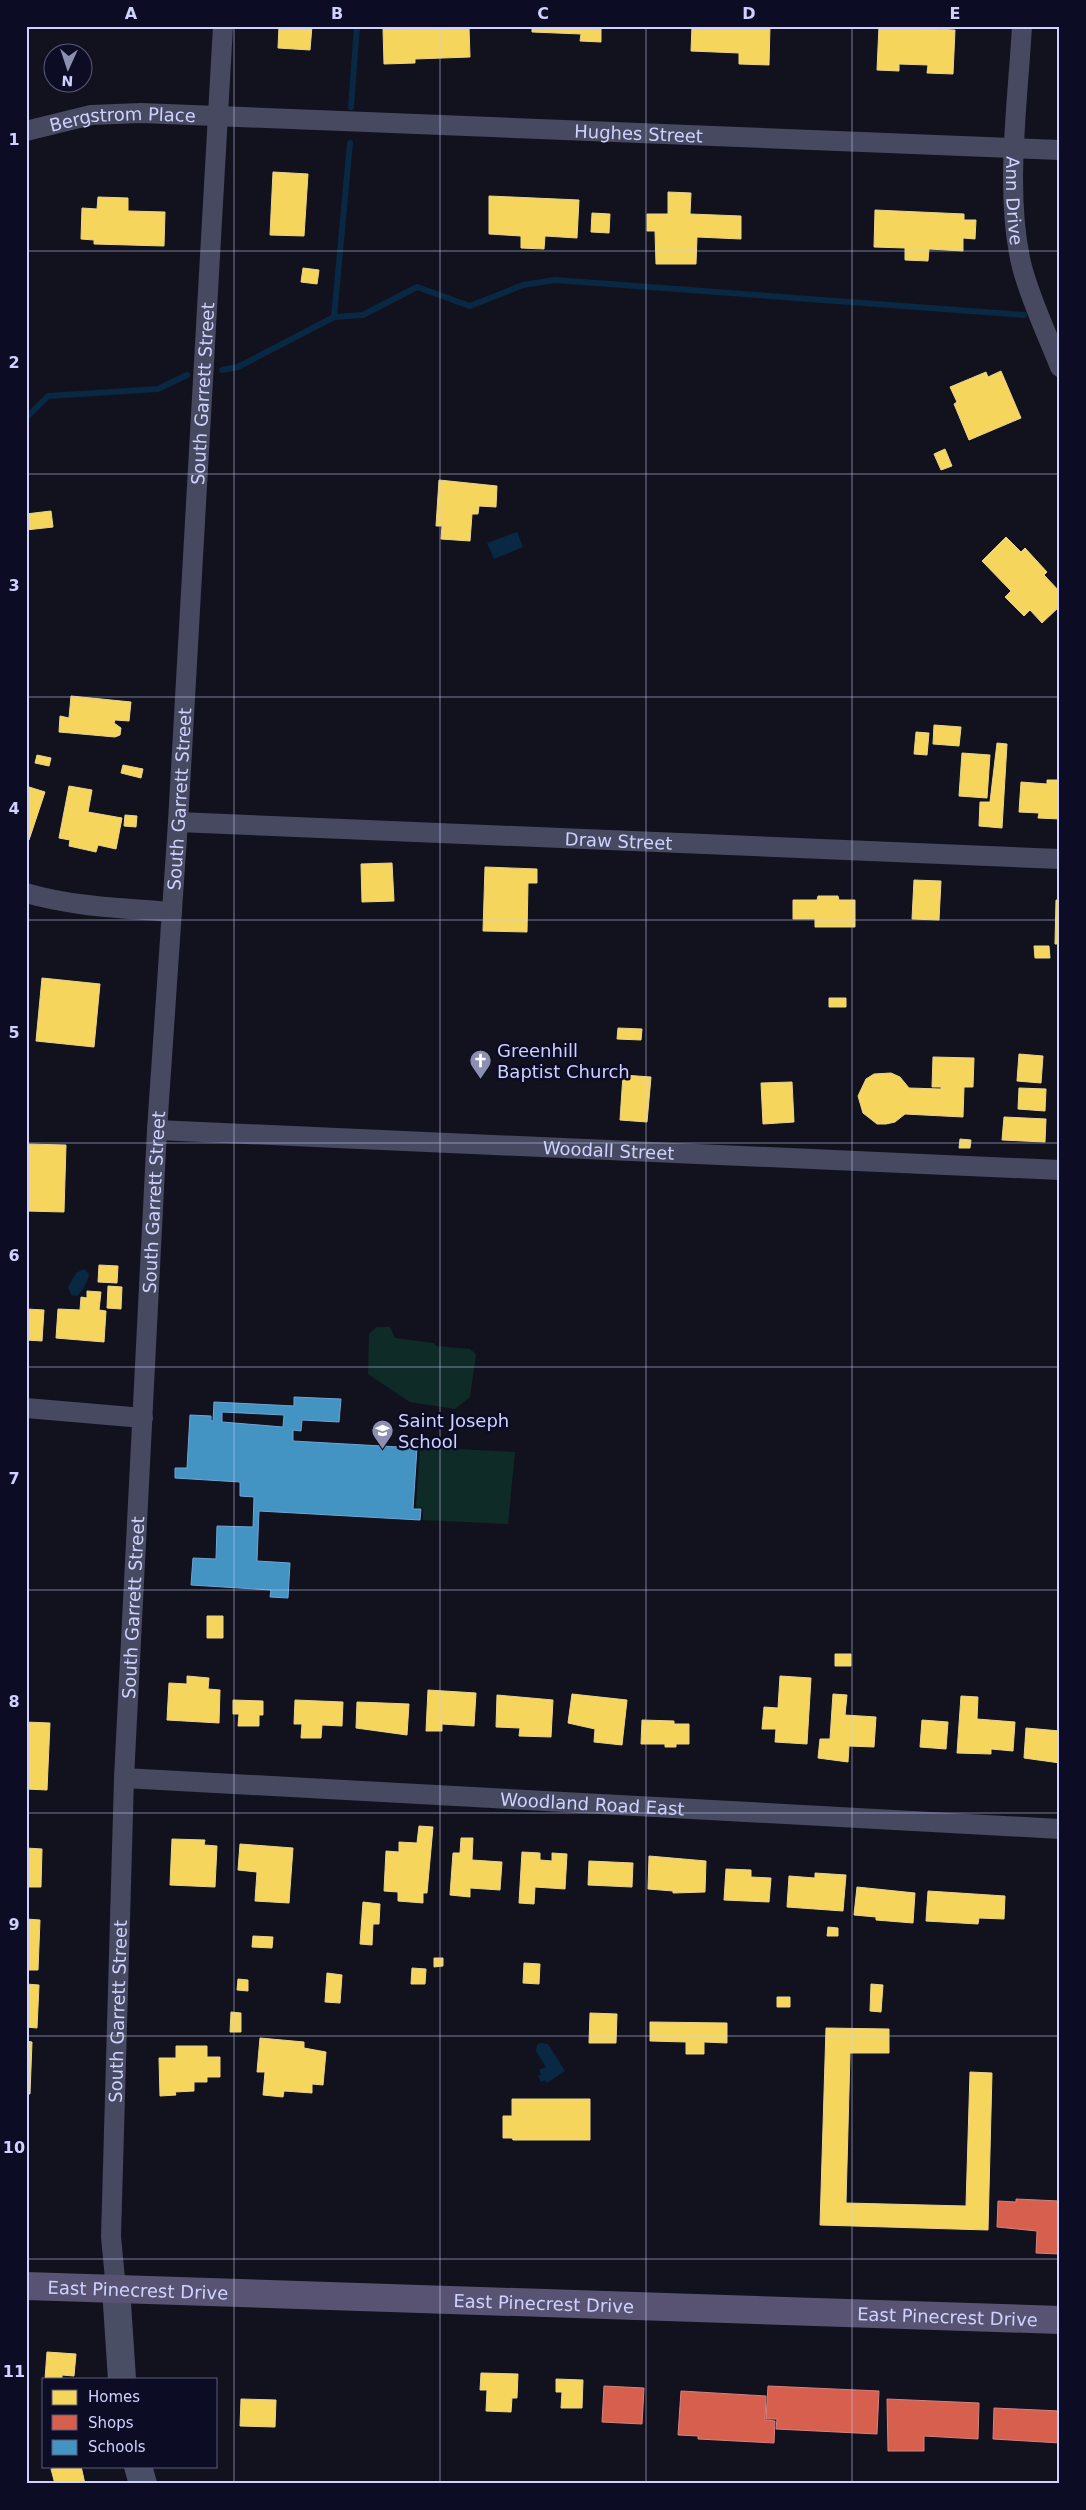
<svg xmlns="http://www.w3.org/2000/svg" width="1086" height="2510" viewBox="0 0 1086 2510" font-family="'DejaVu Sans',sans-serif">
	<rect width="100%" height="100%" fill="#12121e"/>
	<path fill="#0f2b27" d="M377,1327h13l5,11 39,5 2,3 34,3 6,5 -6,43 -15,12 -45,-7 -42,-28 1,-40z
		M420,1447l95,5 -7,72 -85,-4v-12l-7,-1z"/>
	<path fill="#082844" d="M517,532l6,15 -29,12 -7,-16z
		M84,1269l5,5c-1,7 -6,17 -12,22l-6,-1 -3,-8 8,-14z
		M541,2043l7,1 17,27 -18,12 -2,-3 -4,2 -3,-6 3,-2 -2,-4 7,-3 -10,-16 1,-6z"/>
	<path fill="#f6d55c" stroke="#ead48d" d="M279,26h33l-2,24 -32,-2z
		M532,26h86l-17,1v15l-21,-1 1,-7 -49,-2z
		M692,26h78l-1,39 -30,-1v-11l-48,-2z
		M879,26l76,4 -2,44 -26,-1 1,-8 -29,-1v7l-22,-1z
		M469,27l1,30 -55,2v4l-31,1 -1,-35z
		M273,172l35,2 -4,62 -34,-1z
		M668,192l23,1 -1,21 51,2v23l-44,-2 -1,27h-40l-1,-33h-8v-17h21z
		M489,196l90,4 -2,38 -32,-2 -1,13 -23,-1v-12l-32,-2z
		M98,197l30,1v13l37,1 -1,34 -70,-2v-4l-13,-1 1,-31 15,1z
		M875,210l89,4v6h12l-1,19 -12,-1v13l-34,-2 -1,12 -23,-1v-12l-31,-1z
		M592,213l18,1 -1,19 -18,-1z
		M303,268l16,2 -2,14 -16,-2z
		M1001,371l20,47 -52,22 -15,-36 3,-2 -7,-15 36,-15 2,5z
		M945,449l7,17 -11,4 -7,-16z
		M439,480l58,6 -1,21 -17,-1 -1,8h-6l-2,27 -29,-2 1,-13h-6z
		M51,511l2,16 -27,3v-16z
		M1006,537l15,15 4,-4 22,24 -3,3 16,17v14l-18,17 -12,-13 -6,6 -19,-19 6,-6 -29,-30z
		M71,696l60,6 -2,19 -14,-1 -1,3 7,5 -1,7 -5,2 -56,-5 1,-16 9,2z
		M934,725l27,2 -2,19 -26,-2z
		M916,732l13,1 -2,22 -13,-1z
		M997,743l10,1 -5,84 -23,-2 1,-24h10z
		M962,753l28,2 -3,43 -28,-2z
		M37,755l14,3 -2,8 -14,-3z
		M123,765l20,4 -2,9 -20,-5z
		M1047,780h13v39l-22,-1 1,-5 -20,-1 2,-30 26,2z
		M26,786l19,6 -16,48 -3,-1z
		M69,786l23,4 -4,22 34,6 -6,31 -18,-4 -2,7 -27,-6 1,-6 -11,-2z
		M125,815l12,1 -1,11 -12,-1z
		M392,863l2,38 -32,1 -1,-38z
		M485,867l52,2v14h-9l-1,49 -44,-1z
		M914,880l27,1 -2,39 -27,-1z
		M818,896h20l1,4h16v27h-40v-8h-22v-19h24z
		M1056,900h4v44h-5z
		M1034,946h15l1,12h-15z
		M42,978l58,6 -6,63 -58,-6z
		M829,998h17v9h-17z
		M618,1028l24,1 -1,11 -24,-1z
		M1019,1054l24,2 -2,27 -24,-2z
		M933,1057l41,1 -1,29h-9l-1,30 -58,-3 -10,8 -9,2h-9l-14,-11 -5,-17 8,-17 8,-5 17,-1 9,4 9,11 32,1v-2h-9z
		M623,1075l28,2 -4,45 -27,-2z
		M792,1082l2,40 -31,2 -2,-41z
		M1019,1088l27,1 -1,22 -27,-2z
		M1004,1117l42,2 -1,23 -43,-2z
		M960,1139l11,1 -1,8h-11z
		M26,1144l40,1 -2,67 -38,-1z
		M99,1265l19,1 -1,17 -19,-1z
		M108,1286l14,1 -1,22 -14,-1z
		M87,1291l14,1 -2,18 7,1 -2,31 -48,-4 2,-29 22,1 1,-13 6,1z
		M26,1309l18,1 -2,31 -16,-1z
		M207,1616h16v22h-16z
		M835,1654h16v12h-16z
		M187,1676l22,2 -1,11 12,1 -1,33 -52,-3 2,-37 18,1z
		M780,1676l31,2 -4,66 -32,-2 1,-13h-14l2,-22 14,1z
		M428,1690l48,3 -2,33 -32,-2v7h-16z
		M572,1694l55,6 -5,45 -28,-3 1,-13 -27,-6z
		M833,1694l14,1 -2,20 31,2 -2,30 -25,-1 -1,16 -30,-4 2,-19h10z
		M497,1695l56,5 -2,37 -32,-1 1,-8 -24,-1z
		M961,1696l17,1 -1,22 38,3 -2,29 -22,-2v5l-34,-1z
		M233,1700l30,1v14h-4v11h-21l1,-12h-6z
		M295,1700l48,2 -1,24 -20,-1 -1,13h-20l1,-14h-8z
		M357,1702l52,2 -2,31 -51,-7z
		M642,1720l32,1v3h15v20h-13v3h-11v-3h-24z
		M922,1720l26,2 -2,27 -26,-2z
		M26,1722l24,1 -3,67 -21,-1z
		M1026,1728l34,3v32l-36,-5z
		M419,1826l14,1 -6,66h-4v10l-25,-2v-9l-14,-1 2,-40 13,1v-10l18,1z
		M461,1838h12l-1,22 30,2 -2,28 -30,-2v9l-20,-2 3,-42h7z
		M172,1839l33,1 -1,5 13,1 -2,41 -45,-2z
		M240,1844l53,4 -4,55 -34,-2 2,-29 -19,-2z
		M26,1848l16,1 -1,38h-15z
		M522,1852l18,1v7l12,1v-8l15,1 -2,35 -30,-2 -1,17 -15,-1z
		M649,1856l57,5 -1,31 -32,1v-2l-25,-2z
		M589,1861l44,2 -1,24 -44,-2z
		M726,1869l25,1v7l20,1 -2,24 -45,-2z
		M815,1873l31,2 -3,36 -56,-4 2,-31 26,2z
		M857,1887l58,6 -2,30 -37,-3v-3l-22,-2z
		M928,1891l77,5 -1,23 -25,-1 -1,6 -52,-3z
		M363,1902l17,2 -1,20h-6l-1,21 -12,-1z
		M26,1919l14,1 -2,50h-12z
		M828,1927l10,1v8h-11z
		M253,1936l20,1 -1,11 -20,-1z
		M434,1958h9v8l-9,1z
		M524,1963l16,1 -1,20 -16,-1z
		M412,1968l14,1 -1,15h-14z
		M327,1973l15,2 -2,28 -15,-1z
		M238,1979l10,1v11l-11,-1z
		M26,1984l13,1 -2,43 -11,-1z
		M871,1984l12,1 -2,27 -11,-1z
		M777,1997h13v10h-13z
		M231,2012l10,1v19h-11z
		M590,2013l27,1 -1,29h-27z
		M650,2022l77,1v20l-23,-1v12h-18v-12l-36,-1z
		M826,2028l63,1v24h-39l-4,150 120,3 4,-134 22,1 -4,157 -168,-5z
		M260,2038l44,4v6l22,4 -3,33 -11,-1v9l-28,-2 -1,6 -20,-2 2,-23h-8z
		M26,2041l6,1 -2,52h-4z
		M176,2046h31v11h13v20h-13v5h-13v9l-19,1 1,3 -16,1 -1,-38h17z
		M512,2099h78v41h-77l-1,-2h-9v-22h9z
		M47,2352l29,2 -2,22 -12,-1v4h-17z
		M481,2373l37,1 -1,24h-5l-1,14 -25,-1 1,-21h-7z
		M556,2379l27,1 -1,28h-21l1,-16h-6z
		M241,2399l35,1 -1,27 -35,-1z
		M66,2466h15l4,18h-30l-4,-15z"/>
	<path fill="#d6604d" stroke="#d48282" d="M1060,2196l-1,58 -23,-1 1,-22 -40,-4 1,-26 18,1v-3l43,2z
		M604,2386l40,2 -2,36 -40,-2z
		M768,2386l111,5 -2,43 -101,-5 1,-10h-11z
		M681,2391l85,5 -1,24 10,1 -1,22 -76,-4v-3l-20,-1z
		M887,2399l92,4 -1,36 -54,-3v15h-36z
		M994,2408l66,3v32l-67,-4z"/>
	<path fill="#4393c3" stroke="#6da6d5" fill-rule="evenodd" d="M294,1397l47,2 -2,23 -37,-2 -1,11 -8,-1v11l124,7 -4,61h8l-1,11 -161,-9 -2,50 33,2 -2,35 -18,-1 1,-7 -80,-5 2,-27 23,1 1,-33 36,1 1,-30 -14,-1v-14l-65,-4v-10h12l3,-53 21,1v5h2l1,-19 80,4zM222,1412l62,3 -1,12 -61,-5z"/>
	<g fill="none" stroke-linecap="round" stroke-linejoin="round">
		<path stroke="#082844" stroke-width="6" d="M351,107l6,-81
			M334,317l29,-2 54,-28 53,19 53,-21 32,-5 469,35
			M222,370l16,-3 96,-50 16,-174
			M26,418l22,-22 110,-7 29,-14"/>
		<g stroke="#464960" stroke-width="20">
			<path id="s1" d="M1022,26c-4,75 -18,168 0,241 9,34 25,67 38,100"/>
			<path id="s2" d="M26,131l65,-16 50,-2 919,37"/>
			<path id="s3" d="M178,822l882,37"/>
			<path d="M26,893c48,14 97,15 146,19"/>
			<path id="s4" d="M157,1130l903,40"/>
			<path d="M26,1408l117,10"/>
			<path id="s5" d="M124,1778l936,51"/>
			<path id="s6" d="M116,2289l-5,-52 13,-459 33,-648 21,-308 45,-796"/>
		</g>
		<path stroke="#494e65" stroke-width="28" d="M116,2289l6,90
			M138,2466l5,18"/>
		<path stroke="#595373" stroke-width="28" id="s7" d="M26,2286l1034,34"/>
	</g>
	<path fill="none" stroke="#cfd2ff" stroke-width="1" stroke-opacity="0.55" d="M234,26v2458M440,26v2458M646,26v2458M852,26v2458M26,251h1034M26,474h1034M26,697h1034M26,920h1034M26,1143h1034M26,1367h1034M26,1590h1034M26,1813h1034M26,2036h1034M26,2259h1034"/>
	<defs>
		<symbol id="church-pin" viewBox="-11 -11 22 30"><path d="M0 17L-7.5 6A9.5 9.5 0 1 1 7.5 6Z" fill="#8d8fb0" stroke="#0c0c24"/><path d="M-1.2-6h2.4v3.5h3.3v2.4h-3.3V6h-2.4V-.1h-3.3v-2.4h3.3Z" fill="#fff"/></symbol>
		<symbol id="school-pin" viewBox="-11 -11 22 30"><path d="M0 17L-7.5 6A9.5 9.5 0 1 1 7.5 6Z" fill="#8d8fb0" stroke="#0c0c24"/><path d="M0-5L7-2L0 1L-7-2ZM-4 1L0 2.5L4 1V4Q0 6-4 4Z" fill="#fff"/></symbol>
	</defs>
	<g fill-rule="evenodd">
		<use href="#church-pin" x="468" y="1048" width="25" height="34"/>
		<use href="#school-pin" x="370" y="1418" width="25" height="34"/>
	</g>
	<g text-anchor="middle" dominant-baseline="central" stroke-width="5" stroke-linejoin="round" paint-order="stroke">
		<g font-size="18" fill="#cfd2ff" stroke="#0c0c24">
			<text stroke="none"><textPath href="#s2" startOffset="98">Bergstrom Place</textPath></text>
			<text stroke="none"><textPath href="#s2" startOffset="615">Hughes Street</textPath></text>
			<text stroke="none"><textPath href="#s1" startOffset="175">Ann Drive</textPath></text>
			<text stroke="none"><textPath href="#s6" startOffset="1898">South Garrett Street</textPath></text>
			<text stroke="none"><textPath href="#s6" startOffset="1492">South Garrett Street</textPath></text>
			<text stroke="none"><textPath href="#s3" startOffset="441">Draw Street</textPath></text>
			<text stroke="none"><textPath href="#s4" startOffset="452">Woodall Street</textPath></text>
			<text stroke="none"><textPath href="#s6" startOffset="1088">South Garrett Street</textPath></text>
			<text stroke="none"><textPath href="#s6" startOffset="682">South Garrett Street</textPath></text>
			<text stroke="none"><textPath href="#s5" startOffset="469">Woodland Road East</textPath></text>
			<text stroke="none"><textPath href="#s6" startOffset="278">South Garrett Street</textPath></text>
			<text stroke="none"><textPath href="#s7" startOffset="112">East Pinecrest Drive</textPath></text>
			<text stroke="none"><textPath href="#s7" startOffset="518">East Pinecrest Drive</textPath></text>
			<text stroke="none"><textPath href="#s7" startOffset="922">East Pinecrest Drive</textPath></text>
		</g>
		<g font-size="18" fill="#cfd2ff" stroke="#0c0c24" text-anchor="start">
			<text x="497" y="1050">Greenhill<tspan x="497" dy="21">Baptist Church</tspan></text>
			<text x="398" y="1420">Saint Joseph<tspan x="398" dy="21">School</tspan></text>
		</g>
	</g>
	<rect width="1086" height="2510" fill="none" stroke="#0c0c24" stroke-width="55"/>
	<rect x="42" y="2378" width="175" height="90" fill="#0c0c24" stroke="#5a5b7c"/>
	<rect x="52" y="2390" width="25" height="15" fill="#f6d55c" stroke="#5a5b7c"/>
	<text x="88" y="2402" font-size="15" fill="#cfd2ff">Homes</text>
	<rect x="52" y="2415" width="25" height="15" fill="#d6604d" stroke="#5a5b7c"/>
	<text x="88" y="2428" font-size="15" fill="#cfd2ff">Shops</text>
	<rect x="52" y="2440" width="25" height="15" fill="#4393c3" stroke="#5a5b7c"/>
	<text x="88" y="2452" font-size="15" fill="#cfd2ff">Schools</text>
	<g transform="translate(68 68) rotate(183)"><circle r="24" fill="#0c0c24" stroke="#5a5b7c"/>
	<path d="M0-4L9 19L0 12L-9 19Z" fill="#8d8fb0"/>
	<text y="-8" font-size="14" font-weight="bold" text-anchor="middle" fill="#cfd2ff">N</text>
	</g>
	<rect x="28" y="28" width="1030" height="2454" fill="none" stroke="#cfd2ff" stroke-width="2"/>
	<g font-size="16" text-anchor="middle" font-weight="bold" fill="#cfd2ff">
		<text x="131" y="19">A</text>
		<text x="337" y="19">B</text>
		<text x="543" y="19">C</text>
		<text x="749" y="19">D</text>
		<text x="955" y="19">E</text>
		<text x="14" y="145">1</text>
		<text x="14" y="368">2</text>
		<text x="14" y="591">3</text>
		<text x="14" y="814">4</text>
		<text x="14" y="1038">5</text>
		<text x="14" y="1261">6</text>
		<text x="14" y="1484">7</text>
		<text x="14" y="1707">8</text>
		<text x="14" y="1930">9</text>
		<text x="14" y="2153">10</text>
		<text x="14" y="2377">11</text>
	</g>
</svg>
